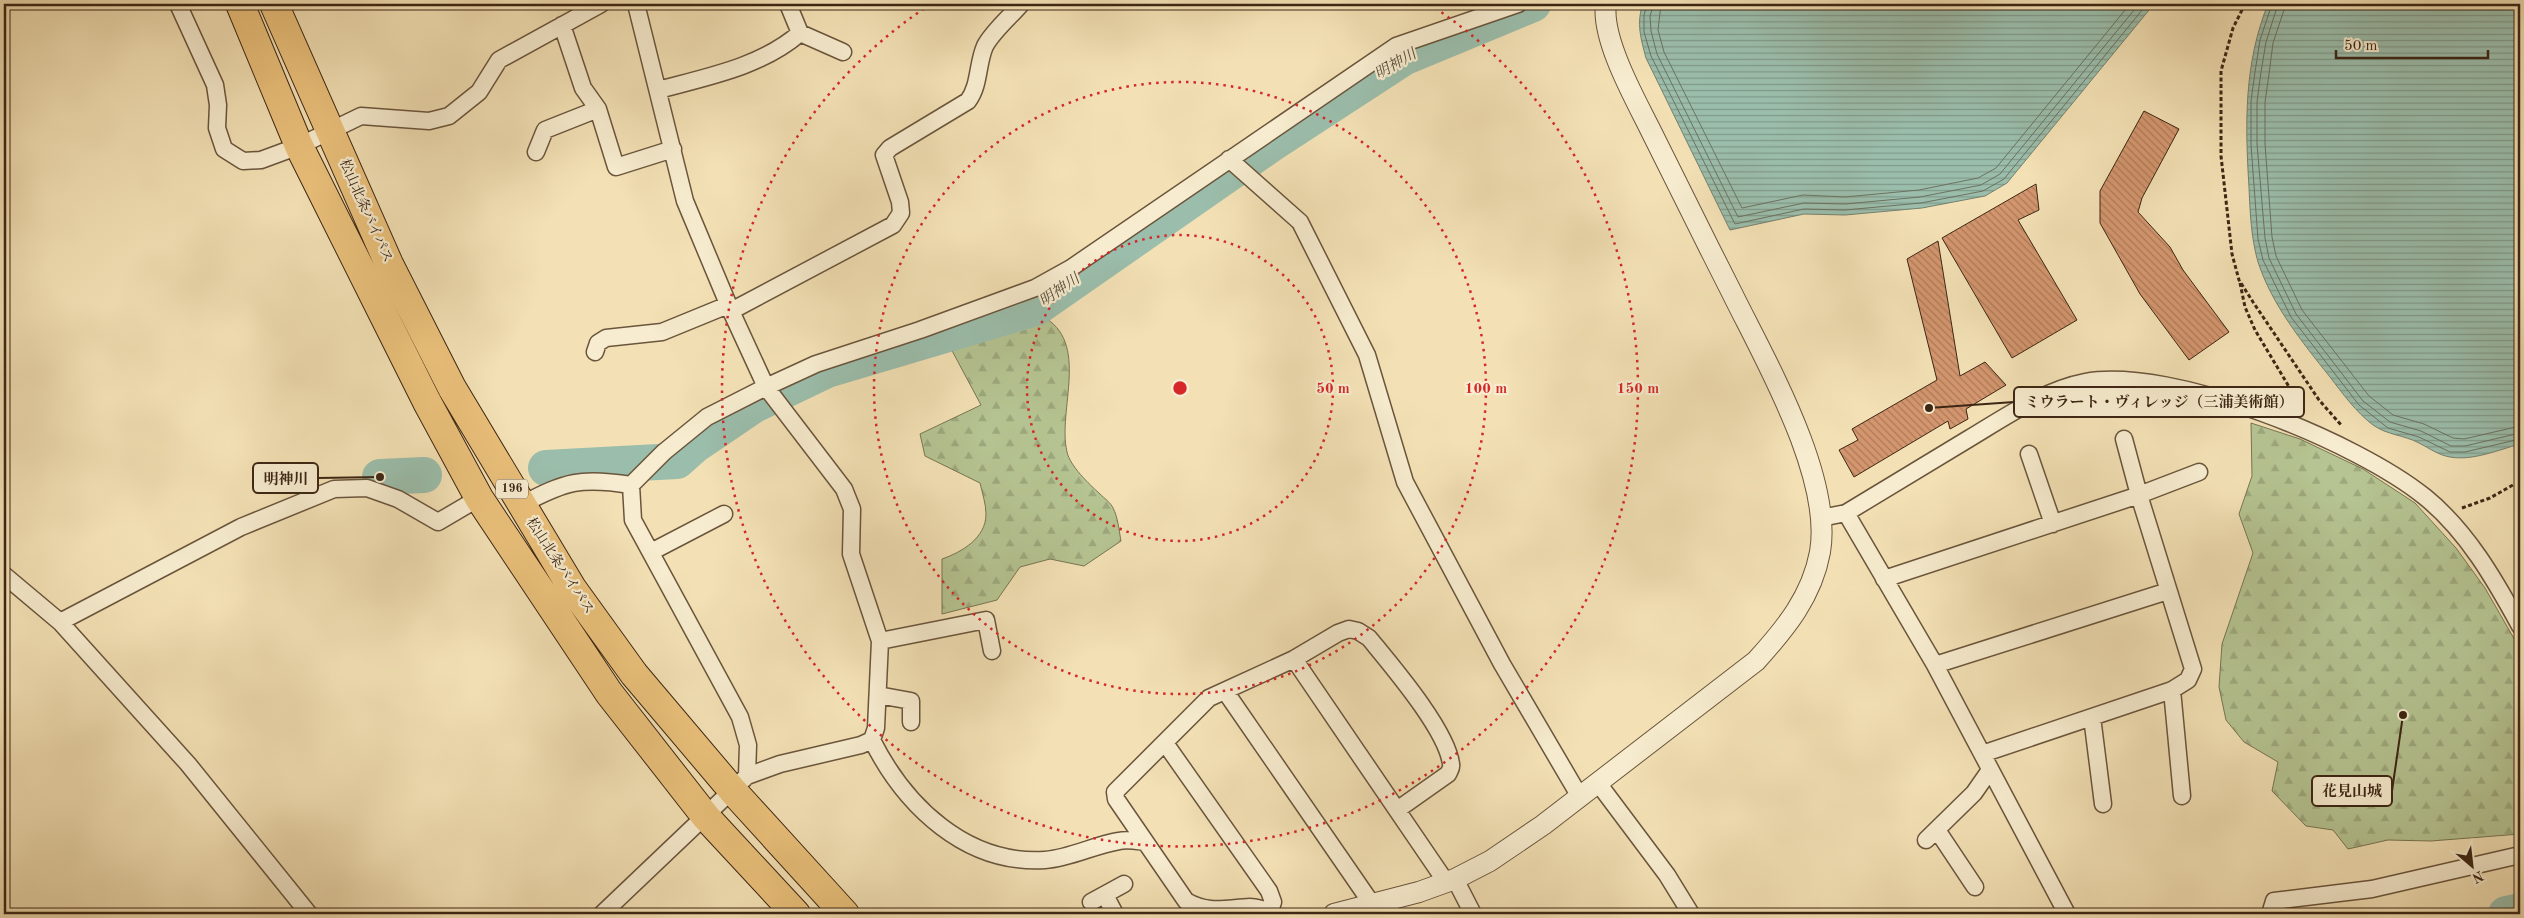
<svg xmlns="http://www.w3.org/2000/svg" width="2524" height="918" viewBox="0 0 2524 918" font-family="'Old Standard TT','Noto Serif JP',serif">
	<defs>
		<pattern id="forest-firs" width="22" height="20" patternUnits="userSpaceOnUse" patternTransform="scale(1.25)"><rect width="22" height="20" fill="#b5c492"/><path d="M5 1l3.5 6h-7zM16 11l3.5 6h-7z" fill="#9da87d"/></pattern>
		<pattern id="water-rules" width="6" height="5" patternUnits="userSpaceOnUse" patternTransform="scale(1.25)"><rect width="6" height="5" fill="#9bbeac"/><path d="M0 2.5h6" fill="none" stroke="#809a8b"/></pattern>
		<pattern id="building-back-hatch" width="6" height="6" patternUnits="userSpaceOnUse" patternTransform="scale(1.25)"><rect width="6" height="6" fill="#d4966e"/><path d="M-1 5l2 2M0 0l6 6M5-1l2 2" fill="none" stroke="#ad7a59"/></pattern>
	</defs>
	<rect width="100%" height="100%" fill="#f3e1b5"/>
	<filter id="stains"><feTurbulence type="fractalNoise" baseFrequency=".004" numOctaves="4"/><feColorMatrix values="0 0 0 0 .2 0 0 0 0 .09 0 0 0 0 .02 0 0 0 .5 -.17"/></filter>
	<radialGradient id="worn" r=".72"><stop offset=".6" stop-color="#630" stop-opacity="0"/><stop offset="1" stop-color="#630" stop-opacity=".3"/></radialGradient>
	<path fill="url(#forest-firs)" stroke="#787553" d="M1042,316c49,26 15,94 25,136 3,14 22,32 33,42 4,4 11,9 13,14 5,9 6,23 8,33l-37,25 -34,-7 -30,8 -23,33 -55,14v-55c20,-7 44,-21 44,-45 0,-10 -4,-22 -6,-31l-55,-27 -5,-22 61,-29 -32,-60z
		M2251,423l49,16 63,30 52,34 41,45 29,40 35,61v185l-89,7 -43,-1 -40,9 -15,-19 -27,-4 -34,-35 6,-29 -34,-20 -18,-22 -7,-33 3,-43 31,-91 -14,-39 13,-38z"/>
	<path fill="url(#water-rules)" stroke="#75816f" d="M1643,4h511l-147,179 -22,13 -63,12 -77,7 -41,-1 -74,16 -84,-172c-5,-19 -10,-35 -3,-54z
		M2268,4h252v440c-22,6 -47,17 -70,13 -12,-2 -21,-9 -31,-14 -15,-8 -32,-8 -46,-18 -17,-13 -30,-31 -43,-48 -28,-35 -58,-72 -72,-115 -7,-24 -8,-51 -9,-75 -4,-63 -5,-124 19,-183z"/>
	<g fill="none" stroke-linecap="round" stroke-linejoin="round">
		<path stroke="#6c7260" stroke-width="1" d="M1647,4l-3,11v17l7,24 84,168 69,-15 41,1 76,-7 62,-12 21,-12 143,-175
			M1654,4l-4,12 1,15 6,23 81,163 66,-14 41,1 75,-7 61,-12 19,-11 139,-170
			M1661,4l-3,26 6,22 78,156 61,-13 42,2 74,-7 59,-12 18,-10 134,-164
			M2272,4l-12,36 -5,32 -4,29v44l7,94 5,21 28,57 68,88 29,23 31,9 31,15h15l55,-13
			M2278,4l-12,38 -5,30 -4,30v42l8,94 4,20 27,56 67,87 27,21 31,9 30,15h14l55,-13
			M2286,4l-13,39 -4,31 -4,28v42l7,93 4,19 26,54 67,86 24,19 31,9 29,14 11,1 56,-13"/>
		<path stroke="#9bbeac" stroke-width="36" d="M546,468l131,-7 18,-16 59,-40 73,-35 209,-62 234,-163 135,-88 128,-53
			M380,477l44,-2
			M2506,914l14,-3"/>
	</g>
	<path fill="url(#building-back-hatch)" stroke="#3c2614" d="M2144,111l35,18 -37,69 -4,14 32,35 13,23 46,62 -40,28 -49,-66 -40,-71v-32z
		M2036,184l3,26 -21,10 59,100 -65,38 -70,-120z
		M1938,241l22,135 25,-14 21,23 -40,24 2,10 -18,10 -2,-8 -94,56 -15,-27 19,-10 -6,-11 85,-49 -30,-121z"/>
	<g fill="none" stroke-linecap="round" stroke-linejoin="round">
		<defs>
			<path id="minor" d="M178,4l37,81 3,20 -1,23 7,21 19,12 18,-1 38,-14 62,-30 68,5 20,-5 30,-24 20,-32 102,-56
				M788,4l12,29
				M562,25l21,63 15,21 18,58 57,-18
				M658,90c48,-13 103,-23 142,-57l43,19
				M536,152l9,-22 53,-21
				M1229,159l71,63 67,133 38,127 97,182 78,133
				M731,311l162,-86 8,-12 -1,-11 -16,-47 6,-7 78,-47c12,-16 9,-37 17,-55 8,-15 25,-29 36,-42
				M595,352l3,-9 8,-5 56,-6 66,-27
				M2124,439l15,56 60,-23
				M2029,454l24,70
				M521,505c45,-24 60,-28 110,-20
				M1846,513l89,152 132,249
				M1821,518l25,-5c41,-25 82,-50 124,-75 35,-21 74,-48 115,-56 88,-16 272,60 340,115 42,34 70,83 95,129
				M651,552l73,-38
				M4,575l56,47 128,142 121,150
				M1884,579l255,-84 54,174 -5,11 -16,10 -190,64
				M60,622l181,-95 93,-38 33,-1 31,11 40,23 41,-24
				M880,641l106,-21 6,31
				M1294,659l152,223
				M1935,665l233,-74
				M2172,690l10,106
				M1225,691l147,213
				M878,695l33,6v21
				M2092,717l11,87
				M872,740c33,66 94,125 173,120 26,-2 49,-15 74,-19 8,-2 18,0 26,1
				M1165,743l104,148 4,11 -3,9
				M747,776l1,-31 -8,-28 -107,-197 -2,-35 33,-33 43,-35 59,-30 50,-23 104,-34 115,-42 36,-20 325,-222 122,-42
				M1598,783l69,92 24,39
				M1937,830l38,57
				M1926,840l48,-47 16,-23
				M1455,879l18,35
				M1105,895l10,19
				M1091,902l33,-18
				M602,914l145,-138 33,-12 81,-19 11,-5 4,-12 4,-87 -29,-87 1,-45 -8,-20 -78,-102 -35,-76 -46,-110 -49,-197
				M1272,914l-2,-3c-7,-1 -14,-4 -20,-4 -24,1 -42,7 -64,-6l-70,-102 -1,-7 94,-94 85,-39 44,-26 11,-4 9,2 11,7c22,27 78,92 82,126 1,4 -1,6 -3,10l-51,36
				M2270,914l4,-13 98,-12 148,-34"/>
			<path id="tertiary" d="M1334,914l85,-22 36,-13 35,-18 53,-36 213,-164c30,-33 56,-65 64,-109 13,-75 -55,-192 -88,-259 -28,-55 -55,-110 -83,-166 -15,-30 -48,-89 -43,-123"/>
			<path id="trunk" d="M240,4l59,142 128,256 52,96 130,195 97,124 90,97
				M274,4l115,260 63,124 120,200 62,86 99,117 112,123"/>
		</defs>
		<use href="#minor" stroke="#6a553c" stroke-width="19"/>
		<use href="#tertiary" stroke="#6a553c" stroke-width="22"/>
		<use href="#trunk" stroke="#3c2614" stroke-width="30"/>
		<path stroke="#3c2614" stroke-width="3" stroke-dasharray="4 2.5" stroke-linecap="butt" d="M2245,4l-12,24 -12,43v85l11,98 7,26 14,22 66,98 23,26
			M2240,283l5,24 10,23 39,65 4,13
			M2462,508l28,-10 30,-17"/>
		<use href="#minor" stroke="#f7eccf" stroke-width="16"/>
		<use href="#tertiary" stroke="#f7eccf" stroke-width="20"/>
		<use href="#trunk" stroke="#eac07a" stroke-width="28"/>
	</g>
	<g fill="none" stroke="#d62828" stroke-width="2.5" stroke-dasharray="2.5 5">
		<circle cx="1180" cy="388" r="153"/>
		<circle cx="1180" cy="388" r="306"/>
		<path d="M1429 4A458 458 0 1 1 931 4"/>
	</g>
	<g text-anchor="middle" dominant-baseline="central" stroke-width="4.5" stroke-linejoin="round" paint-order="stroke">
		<rect fill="#f7eccf" stroke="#74614c" stroke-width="1" x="496" y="479.5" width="32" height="19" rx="4"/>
		<g font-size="12" font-weight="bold" fill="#3c2614">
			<text x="512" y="489">196</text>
		</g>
		<g font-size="14" fill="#3c2614" stroke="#f7eccf">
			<text transform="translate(366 211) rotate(66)">松山北条バイパス</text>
			<text transform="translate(560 566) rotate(57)">松山北条バイパス</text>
		</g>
		<g font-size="15" font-style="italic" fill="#544c3a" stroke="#f7eccf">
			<text transform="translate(1396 65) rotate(-30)">明神川</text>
			<text transform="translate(1060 291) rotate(-35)">明神川</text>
		</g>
	</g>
	<circle cx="1180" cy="388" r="8" fill="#d62828" stroke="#f7eccf" stroke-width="2.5"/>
	<g font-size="15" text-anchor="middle" font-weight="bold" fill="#d62828" stroke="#f7eccf" stroke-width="4.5" stroke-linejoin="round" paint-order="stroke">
		<text x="1333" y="393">50 m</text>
		<text x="1486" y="393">100 m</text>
		<text x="1638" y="393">150 m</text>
	</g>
	<path fill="none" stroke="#3c2614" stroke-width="2" d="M1929 408L2014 402M380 477L318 478M2403 715L2392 791"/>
	<g fill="#3c2614" stroke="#f7eccf" stroke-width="2">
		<circle cx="1929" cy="408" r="5"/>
		<circle cx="380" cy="477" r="5"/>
		<circle cx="2403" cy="715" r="5"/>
	</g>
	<g fill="#f7eccf" stroke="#3c2614" stroke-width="2">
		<rect x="2014" y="387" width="290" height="30" rx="5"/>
		<rect x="253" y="463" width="65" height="30" rx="5"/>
		<rect x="2312" y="776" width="80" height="30" rx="5"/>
	</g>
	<g font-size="15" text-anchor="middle" font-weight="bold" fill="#3c2614">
		<text x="2159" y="407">ミウラート・ヴィレッジ（三浦美術館）</text>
		<text x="286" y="484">明神川</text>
		<text x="2352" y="796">花見山城</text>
	</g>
	<rect width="2524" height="918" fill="none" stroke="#f3e1b5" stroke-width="20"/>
	<rect x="5" y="5" width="2514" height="908" fill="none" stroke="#3c2614" stroke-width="2.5"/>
	<rect x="10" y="10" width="2504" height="898" fill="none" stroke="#3c2614"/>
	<g transform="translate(2472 866) rotate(152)" stroke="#f7eccf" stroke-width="4" paint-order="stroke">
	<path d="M0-4L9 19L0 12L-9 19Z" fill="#3c2614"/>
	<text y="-8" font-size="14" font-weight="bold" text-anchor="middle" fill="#3c2614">N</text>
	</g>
	<path d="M2336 50v8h152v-8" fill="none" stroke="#3c2614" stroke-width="2.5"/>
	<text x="2344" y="50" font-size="15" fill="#3c2614" stroke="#f7eccf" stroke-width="4" paint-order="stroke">50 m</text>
	<rect width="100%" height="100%" filter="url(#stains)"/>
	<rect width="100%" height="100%" fill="url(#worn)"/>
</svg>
